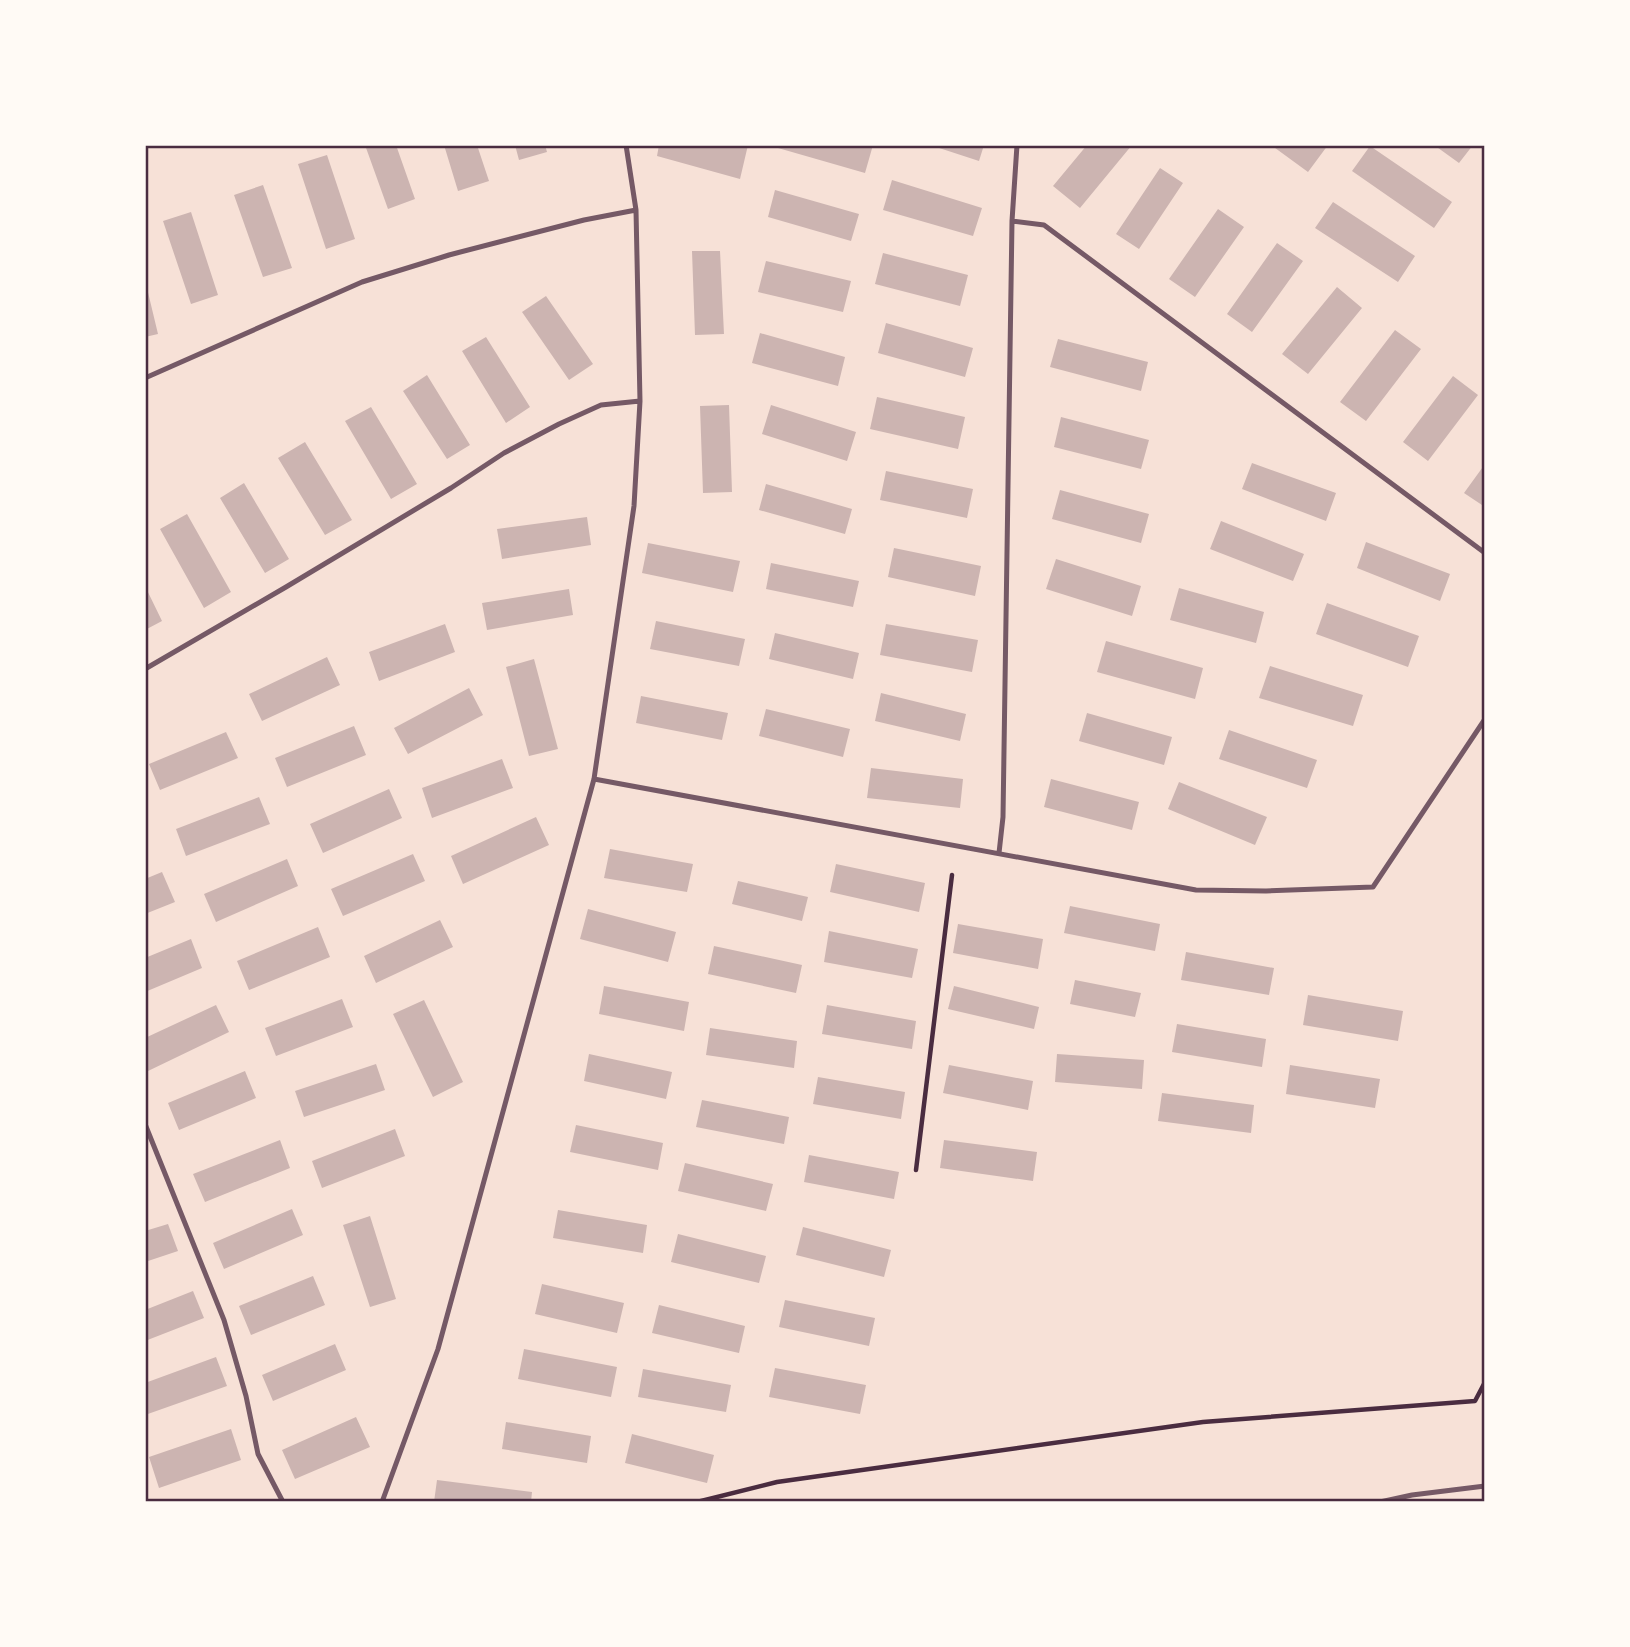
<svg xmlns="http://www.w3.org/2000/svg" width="1630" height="1647" viewBox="0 0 1630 1647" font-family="'PT Sans Narrow',sans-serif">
	<rect width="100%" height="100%" fill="#f7e1d7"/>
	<path fill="#ccb4b1" d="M365,145h31l19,54 -27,10z
		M444,145h33l12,36 -31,10z
		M515,145h30l2,7 -28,8z
		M659,145h89l-8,34 -83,-23z
		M779,145h94l-8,28 -87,-25z
		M930,145h54l-5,16z
		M1087,145h45l-52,63 -27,-22z
		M1271,145h57l-20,27z
		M1434,145h39l-14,18z
		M1370,146l82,56 -18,26 -82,-57z
		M327,155l28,84 -29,10 -28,-85z
		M1160,168l23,15 -44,66 -23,-15z
		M892,180l90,28 -9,28 -90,-26z
		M263,185l29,83 -29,9 -29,-82z
		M775,190l84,24 -8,27 -83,-24z
		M1333,202l82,54 -17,26 -83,-54z
		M1218,209l26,18 -49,70 -26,-18z
		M191,212l27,83 -27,9 -28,-83z
		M1277,243l26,18 -51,71 -25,-18z
		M692,251h28l4,83 -29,1z
		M883,253l85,22 -8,31 -85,-22z
		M766,261l85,20 -8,31 -85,-20z
		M146,284l12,50 -13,3v-52z
		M1337,287l25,21 -54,66 -26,-20z
		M546,296l47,68 -24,16 -47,-68z
		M886,323l87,25 -8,29 -87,-24z
		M1395,330l26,19 -55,72 -26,-19z
		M760,333l85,24 -7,29 -86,-23z
		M486,337l44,70 -24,16 -44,-72z
		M1058,339l90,23 -7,29 -91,-24z
		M427,375l43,70 -23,14 -44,-68z
		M1453,376l25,19 -50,66 -25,-19z
		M877,397l88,20 -7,32 -88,-20z
		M729,405l3,87 -29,1 -3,-87z
		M771,405l85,27 -9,29 -85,-27z
		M371,407l46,77 -26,15 -46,-78z
		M1061,417l88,23 -8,29 -87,-22z
		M305,442l47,78 -27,15 -47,-77z
		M1252,463l84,30 -10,28 -84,-32z
		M1485,464v43l-21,-14z
		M886,471l87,18 -6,29 -87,-18z
		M244,483l45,76 -24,14 -45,-75z
		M766,484l86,25 -7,25 -86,-24z
		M1060,490l89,24 -8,29 -89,-24z
		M187,514l44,78 -27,16 -44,-79z
		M587,517l4,28 -89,14 -5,-30z
		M1221,521l83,33 -11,27 -83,-32z
		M1366,542l84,32 -10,27 -83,-33z
		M648,543l92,18 -7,31 -91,-19z
		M894,548l87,18 -6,30 -87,-19z
		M1056,559l85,27 -9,30 -86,-27z
		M771,563l88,18 -6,26 -87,-18z
		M145,586l17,35 -17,9z
		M1179,588l85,24 -8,31 -86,-23z
		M569,589l4,26 -86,15 -5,-27z
		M1327,603l92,33 -11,31 -92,-33z
		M656,621l89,18 -6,27 -89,-17z
		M445,624l10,28 -76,29 -10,-29z
		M886,624l92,16 -6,32 -92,-17z
		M775,633l84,20 -6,26 -84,-20z
		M1106,641l97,27 -8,31 -98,-27z
		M327,657l13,28 -78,36 -13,-27z
		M534,659l24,90 -29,7 -23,-89z
		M1270,666l93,29 -10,31 -94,-28z
		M469,688l14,27 -75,39 -14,-26z
		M881,693l85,21 -6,27 -85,-20z
		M641,696l87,17 -6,27 -86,-17z
		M766,709l84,20 -7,28 -84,-21z
		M1087,713l85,24 -8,28 -85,-24z
		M354,726l12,29 -79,32 -12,-29z
		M1229,730l88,30 -10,28 -88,-29z
		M226,732l12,26 -78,32 -11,-26z
		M502,759l11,29 -81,30 -10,-30z
		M871,768l92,11 -3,29 -93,-10z
		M1051,779l88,23 -7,28 -88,-23z
		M1179,782l88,35 -12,28 -87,-36z
		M389,789l13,29 -79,35 -13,-29z
		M259,797l11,27 -84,32 -10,-27z
		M536,817l13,28 -86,39 -12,-28z
		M610,849l83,15 -6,28 -83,-14z
		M413,854l12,27 -82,35 -12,-27z
		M287,859l11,27 -82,36 -12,-28z
		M836,864l89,19 -6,29 -89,-20z
		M162,872l13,30 -30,12v-35z
		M738,881l70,16 -6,24 -70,-17z
		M1070,906l90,18 -5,27 -91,-18z
		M588,909l88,23 -8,30 -88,-23z
		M440,920l13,27 -77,36 -12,-27z
		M958,924l85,15 -5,30 -85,-16z
		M318,927l12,30 -81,33 -12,-29z
		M829,931l89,18 -6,29 -88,-16z
		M191,939l11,29 -57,24v-34z
		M714,946l88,19 -6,28 -88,-19z
		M1186,952l88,16 -5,27 -88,-15z
		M1075,980l66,13 -6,24 -65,-13z
		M604,986l85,16 -5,29 -85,-17z
		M954,986l85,21 -5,22 -86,-20z
		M1308,995l95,16 -5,30 -95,-16z
		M342,999l11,28 -77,29 -11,-28z
		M424,1000l39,82 -30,15 -40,-83z
		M216,1005l13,27 -81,39 -3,-6v-27z
		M827,1005l89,16 -4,28 -90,-15z
		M1177,1024l89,15 -4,28 -90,-15z
		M710,1028l87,13 -3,27 -88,-13z
		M589,1054l83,18 -6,27 -82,-18z
		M1057,1054l87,6 -2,29 -87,-7z
		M376,1064l9,26 -81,27 -9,-26z
		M949,1065l84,16 -5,29 -85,-17z
		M1290,1065l90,14 -5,29 -89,-14z
		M245,1071l11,27 -77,32 -11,-27z
		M818,1077l87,15 -4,27 -88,-15z
		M1162,1093l92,12 -3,28 -93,-12z
		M702,1100l87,17 -5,27 -88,-17z
		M576,1125l87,18 -5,27 -88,-18z
		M395,1129l10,27 -83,32 -10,-27z
		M280,1140l10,28 -85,34 -12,-28z
		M944,1140l93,12 -4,29 -93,-13z
		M809,1155l90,17 -5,27 -90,-17z
		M685,1163l88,21 -7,27 -88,-20z
		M292,1209l11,26 -79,34 -11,-26z
		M558,1210l89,15 -4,28 -90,-15z
		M370,1216l26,83 -26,8 -27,-82z
		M168,1224l10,27 -33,11v-31z
		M803,1227l88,23 -7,27 -88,-22z
		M678,1234l88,22 -7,27 -88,-21z
		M313,1276l12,29 -74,30 -12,-29z
		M542,1284l82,19 -7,30 -82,-19z
		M193,1291l11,27 -59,23v-31z
		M785,1300l90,18 -6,28 -90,-19z
		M659,1305l86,21 -6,27 -87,-20z
		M335,1344l11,26 -73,31 -11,-26z
		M524,1349l93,18 -6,30 -93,-18z
		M216,1357l11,29 -82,29v-32z
		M775,1368l91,17 -6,29 -91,-17z
		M643,1369l88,16 -5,27 -88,-15z
		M356,1417l14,30 -75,32 -13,-29z
		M506,1422l85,14 -4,27 -85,-14z
		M231,1429l10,31 -82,28 -10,-31z
		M632,1434l82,21 -7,28 -82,-20z
		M437,1480l95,12 -1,10h-97z"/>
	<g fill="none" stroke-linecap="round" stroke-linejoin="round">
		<path stroke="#4a2c40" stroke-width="4.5" d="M916,1170l36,-295
			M697,1502l80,-20 426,-60 272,-21 10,-19"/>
		<path stroke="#755966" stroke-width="5" d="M626,145l10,65 4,191
			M1012,221l32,4 441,328
			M145,378l217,-96 87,-27 135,-35 52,-10
			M145,669l141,-82 165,-99 53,-35 55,-29 42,-19 39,-4 -6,105 -40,273 -156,570 -56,153
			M594,779l602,111 70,1 107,-4 112,-168
			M999,853l4,-36 9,-596 5,-76
			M145,1124l79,196 22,76 12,58 25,48
			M1380,1502l32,-7 73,-9"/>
	</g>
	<rect width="1630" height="1647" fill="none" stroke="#fffaf5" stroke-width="294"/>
	<rect x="147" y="147" width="1336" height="1353" fill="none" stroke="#4a2c40" stroke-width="2.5"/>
</svg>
